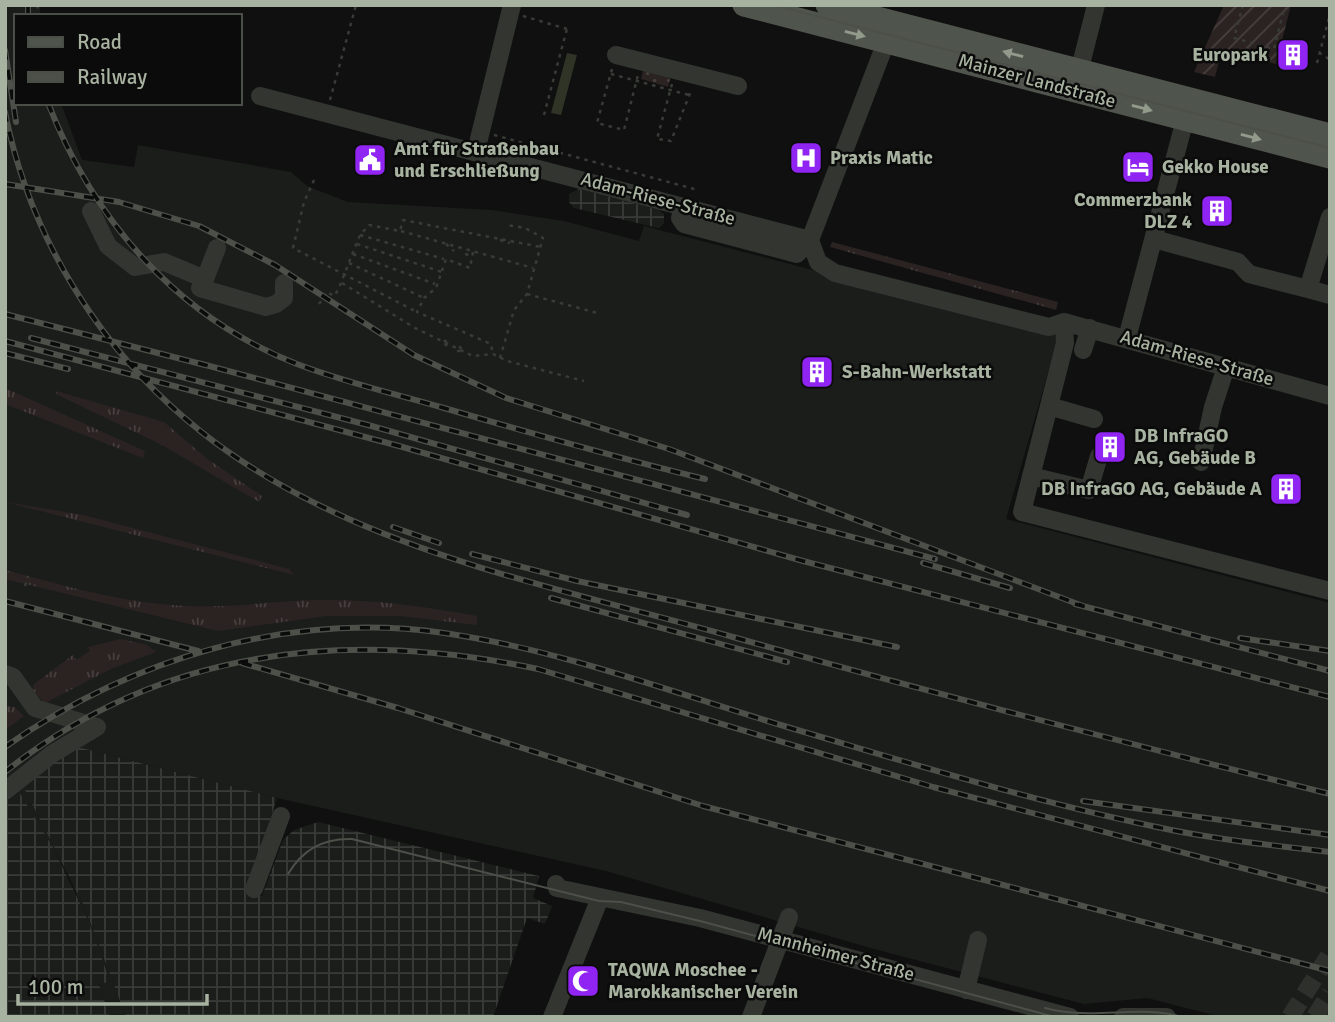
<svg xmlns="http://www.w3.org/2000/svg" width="1335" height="1022" viewBox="0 0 1335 1022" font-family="Signika,sans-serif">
	<defs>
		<pattern id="industrial-grid" width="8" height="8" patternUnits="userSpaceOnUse" patternTransform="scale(1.75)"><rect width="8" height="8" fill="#1b1d1b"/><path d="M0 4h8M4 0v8" fill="none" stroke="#393b39"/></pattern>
		<pattern id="grass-tufts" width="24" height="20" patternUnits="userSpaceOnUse" patternTransform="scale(1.75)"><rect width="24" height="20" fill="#2b2222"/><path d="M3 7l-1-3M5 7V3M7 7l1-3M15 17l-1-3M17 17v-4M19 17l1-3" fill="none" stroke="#47403f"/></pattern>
		<pattern id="park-dots" width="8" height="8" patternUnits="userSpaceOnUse" patternTransform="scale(1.75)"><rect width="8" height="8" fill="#2b2222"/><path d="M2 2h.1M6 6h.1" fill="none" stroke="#47403f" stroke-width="1.8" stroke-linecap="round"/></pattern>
		<pattern id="garden-furrows" width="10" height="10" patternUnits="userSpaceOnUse" patternTransform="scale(1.75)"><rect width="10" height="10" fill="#2b2222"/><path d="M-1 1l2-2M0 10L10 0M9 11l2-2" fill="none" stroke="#47403f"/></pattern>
	</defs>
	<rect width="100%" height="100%" fill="#0f100f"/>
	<path fill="#1b1d1b" d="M5,5h35v11h-24v87h45l21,57 52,7 4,-22 153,27 16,14 41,16 144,8 72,11 75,20 5,-15 415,108 -53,185 324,84v414h-109l-74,-19 -63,6 -210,-55 -268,-78 -329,-73 -199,-51 -57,33 63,126 42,111h-16l-11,-32 11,-4 -38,-98 -18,-34 -49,-58z"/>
	<path fill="url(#industrial-grid)" d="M579,189l80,21 5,4v9l-5,5 -5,-1 -80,-19 -5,-6v-8z
		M78,747l199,51 -30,94 15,4 21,-56 11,-10 24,-8 221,54 -6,22 19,8 -7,18 -18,-6 -34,99h-367l-42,-111 -64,-126z
		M16,787l38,62 34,71 22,61 -11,4 11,32h-105v-226z"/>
	<path fill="url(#grass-tufts)" d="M832,242l226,60 -2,8 -226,-63z
		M5,388l140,63 -2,7 -138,-54z
		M56,391l108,31 42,36 56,38 -3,6 -97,-57 -106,-51z
		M5,502l78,13 206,54 5,6z
		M5,570c60,16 122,34 184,36 43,2 85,-5 128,-6 55,-1 106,6 160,16v9l-77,-9h-74l-108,15 -213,-52z
		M121,639l26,6 9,7 -45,17 -66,34 -13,-13 2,-6 39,-29 3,5 14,-9 -2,-4z
		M5,706l9,1 10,9 -19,14z"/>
	<path fill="url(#park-dots)" d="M644,66l28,7 -4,14 -27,-8z"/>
	<path fill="url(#garden-furrows)" d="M1224,5h67l-15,59 -54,-14 -7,27 -21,-5z"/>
	<path fill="#303426" d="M567,53l10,2 -16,60 -10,-2z"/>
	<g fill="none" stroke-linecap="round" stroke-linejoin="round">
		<path stroke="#2e302c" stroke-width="18" stroke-dasharray="18 9" stroke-linecap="butt" d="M1290,1017l40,-63
			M1315,1017l15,-24"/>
		<path stroke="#393c36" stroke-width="2.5" stroke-dasharray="3.5 5" stroke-linecap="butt" d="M37,5l3,11
			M1243,5l-9,33 40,11 11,-44
			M523,16l44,13
			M1319,52l11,8
			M1258,59l4,-13
			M1317,63l13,-49
			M612,69l-15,54 27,7 14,-55
			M611,74l78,21
			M672,84l-15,55 14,2 20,-50
			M330,100l26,-95
			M544,115l24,-90
			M494,135l204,55
			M314,180l-10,22 -11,46 124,64
			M401,231l132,37
			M360,235l84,24
			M500,240l10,3
			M357,244l85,28
			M446,244l8,7
			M473,252l-3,16 -24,-9 -10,29 -12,10 -7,14 74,32 2,10
			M353,254l82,30
			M465,254l8,2
			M349,263l75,35
			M342,283l73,45 58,28 20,-2 14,7 77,20
			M527,294l74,20
			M319,304l8,-12 7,4 4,-6 22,-55 9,-10 31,6 3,-11 138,27
			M447,346l-5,-5h7
			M457,351h6l-4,-5
			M500,358l14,-48 13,-16 16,-56 -18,-10 -18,-3
			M25,586l3,-10"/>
		<path stroke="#323530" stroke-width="18" d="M616,55l122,31
			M1077,80l19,-75
			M260,96l550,144
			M476,151l36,-146
			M683,207l-3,11 4,6 113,30 13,-14 76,-198
			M91,211l17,35 27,21 29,-5 41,17 12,-31
			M1154,239l84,23 11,12 59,15 22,-72
			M810,240l8,22 17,11 214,54 15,-5
			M205,279l-5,9 66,19 10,-3 8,-6v-15
			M1308,289l22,6
			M1064,322l1,21 -43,169 308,79
			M1064,322l266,74
			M1127,338l61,-230
			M1083,350l7,-22
			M1049,406l45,13
			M1201,462l12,-55 13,-40
			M1031,476l58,14 10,-34
			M5,674l8,3 22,31 62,19
			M5,791l47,-37 45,-27
			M556,884l1,4 143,30 370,99
			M254,889l27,-73
			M966,990l12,-50
			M552,1017l48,-119
			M751,1017l38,-100
			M1123,1017h44"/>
		<path stroke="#4f544c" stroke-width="23" d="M744,5l586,152
			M827,5l503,130"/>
		<path stroke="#4c5049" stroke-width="2" d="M773,5l557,143
			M288,874c14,-24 35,-36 64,-35l247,62 22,1 83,20 351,95
			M1045,1008c49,13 92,-4 138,9"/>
		<defs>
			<path id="rail" d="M28,5v11
				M5,50l11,72
				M48,103c46,118 129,214 249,261 47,18 98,30 147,44 86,25 173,50 261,71
				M5,112c14,72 44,141 86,202 150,218 406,256 642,323 198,56 397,107 597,157
				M5,184l114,18 80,24 76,39 139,90 92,43 163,51 414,157
				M5,314l200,51
				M31,338l337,87 319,90
				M5,341l394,105 404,115 527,136
				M5,353l63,16
				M198,363l737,196
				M393,527l46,16
				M472,554l105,27 320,66
				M923,563l87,25
				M551,598l236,64
				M5,601l193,50
				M1075,604l255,67
				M1240,638l90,13
				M242,663l156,45 305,98 627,165
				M5,747c127,-89 284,-136 439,-114 125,18 245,66 367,101 112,33 226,68 341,92 58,13 119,19 178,26
				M5,772c157,-125 344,-143 533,-103l395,118 397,104
				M1083,801l247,34"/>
		</defs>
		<use href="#rail" stroke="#4c5049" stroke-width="6"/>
		<use href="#rail" stroke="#0a0b0a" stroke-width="3.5" stroke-dasharray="10" stroke-linecap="butt"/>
	</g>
	<defs><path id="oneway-solid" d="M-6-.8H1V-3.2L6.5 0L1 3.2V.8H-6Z" transform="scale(1.75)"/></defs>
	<g fill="#929a8b">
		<use href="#oneway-solid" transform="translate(855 34) rotate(14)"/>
		<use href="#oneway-solid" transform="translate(1013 54) rotate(-165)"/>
		<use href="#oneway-solid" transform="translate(1142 108) rotate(15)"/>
		<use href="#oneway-solid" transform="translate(1251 137) rotate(15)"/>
	</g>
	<defs>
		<symbol id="building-square" viewBox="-11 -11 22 22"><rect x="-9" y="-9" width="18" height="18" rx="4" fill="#9025f3" stroke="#0a0b0a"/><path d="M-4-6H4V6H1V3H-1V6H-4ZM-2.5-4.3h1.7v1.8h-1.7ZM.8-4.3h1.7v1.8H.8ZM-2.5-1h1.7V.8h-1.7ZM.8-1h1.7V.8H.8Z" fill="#fff"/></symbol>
		<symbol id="hospital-square" viewBox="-11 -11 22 22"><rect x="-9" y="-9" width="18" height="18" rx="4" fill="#9025f3" stroke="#0a0b0a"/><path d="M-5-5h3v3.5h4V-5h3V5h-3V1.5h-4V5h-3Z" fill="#fff"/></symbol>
		<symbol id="civic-square" viewBox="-11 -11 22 22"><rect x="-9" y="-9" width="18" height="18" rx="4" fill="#9025f3" stroke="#0a0b0a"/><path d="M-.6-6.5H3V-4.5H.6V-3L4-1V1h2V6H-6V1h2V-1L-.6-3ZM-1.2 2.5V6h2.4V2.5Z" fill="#fff"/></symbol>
		<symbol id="hotel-square" viewBox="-11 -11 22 22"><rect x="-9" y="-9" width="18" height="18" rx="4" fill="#9025f3" stroke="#0a0b0a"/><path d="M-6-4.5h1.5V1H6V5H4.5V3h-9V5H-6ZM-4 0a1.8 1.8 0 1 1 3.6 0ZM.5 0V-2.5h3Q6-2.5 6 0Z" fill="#fff"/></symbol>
		<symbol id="mosque-square" viewBox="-11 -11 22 22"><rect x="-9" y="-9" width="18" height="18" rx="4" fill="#9025f3" stroke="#0a0b0a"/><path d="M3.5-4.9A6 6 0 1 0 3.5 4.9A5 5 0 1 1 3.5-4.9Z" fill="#fff"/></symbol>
	</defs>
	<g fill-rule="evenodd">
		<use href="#building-square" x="1274" y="36" width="38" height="38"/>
		<use href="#hospital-square" x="787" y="139" width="38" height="38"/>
		<use href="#civic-square" x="351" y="141" width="38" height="38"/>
		<use href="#hotel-square" x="1119" y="148" width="38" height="38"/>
		<use href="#building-square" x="1198" y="192" width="38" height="38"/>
		<use href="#building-square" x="798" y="353" width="38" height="38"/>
		<use href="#building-square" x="1091" y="428" width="38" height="38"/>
		<use href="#building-square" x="1267" y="470" width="38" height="38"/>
		<use href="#mosque-square" x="564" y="962" width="38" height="38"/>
	</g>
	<g text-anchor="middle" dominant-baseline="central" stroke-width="5" stroke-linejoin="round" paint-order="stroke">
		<g font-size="19" font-weight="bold" fill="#a8b2a0" stroke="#0a0b0a" text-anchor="start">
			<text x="1268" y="55" text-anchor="end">Europark</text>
			<text x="394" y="149">Amt für Straßenbau<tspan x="394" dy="22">und Erschließung</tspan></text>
			<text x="830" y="158">Praxis Matic</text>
			<text x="1162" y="167">Gekko House</text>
			<text x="1192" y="200" text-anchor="end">Commerzbank<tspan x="1192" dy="22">DLZ 4</tspan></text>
			<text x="842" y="372">S-Bahn-Werkstatt</text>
			<text x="1134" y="436">DB InfraGO<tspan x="1134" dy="22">AG, Gebäude B</tspan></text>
			<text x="1262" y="489" text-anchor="end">DB InfraGO AG, Gebäude A</text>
			<text x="608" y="970">TAQWA Moschee -<tspan x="608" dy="22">Marokkanischer Verein</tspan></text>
		</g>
		<g font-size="19" fill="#a8b2a0" stroke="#0a0b0a">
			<text transform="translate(1037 81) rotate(15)">Mainzer Landstraße</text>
			<text transform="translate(658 199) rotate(15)">Adam-Riese-Straße</text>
			<text transform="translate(1197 358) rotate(16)">Adam-Riese-Straße</text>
			<text transform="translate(836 954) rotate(15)">Mannheimer Straße</text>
		</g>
	</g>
	<rect width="1335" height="1022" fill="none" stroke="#a8b2a0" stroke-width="14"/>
	<rect x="14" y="14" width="228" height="91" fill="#0a0b0a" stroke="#494e46" stroke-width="2"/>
	<rect x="28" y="37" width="35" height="10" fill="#4f544c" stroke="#494e46" stroke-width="2"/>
	<text x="77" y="49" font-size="21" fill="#a8b2a0">Road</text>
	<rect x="28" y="72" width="35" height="10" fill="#4c5049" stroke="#494e46" stroke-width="2"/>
	<text x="77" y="84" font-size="21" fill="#a8b2a0">Railway</text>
	<path d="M18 994v10h189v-10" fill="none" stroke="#a8b2a0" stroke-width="3.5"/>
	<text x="28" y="994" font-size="21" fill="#a8b2a0" stroke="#0a0b0a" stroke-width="5" paint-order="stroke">100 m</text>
</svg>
